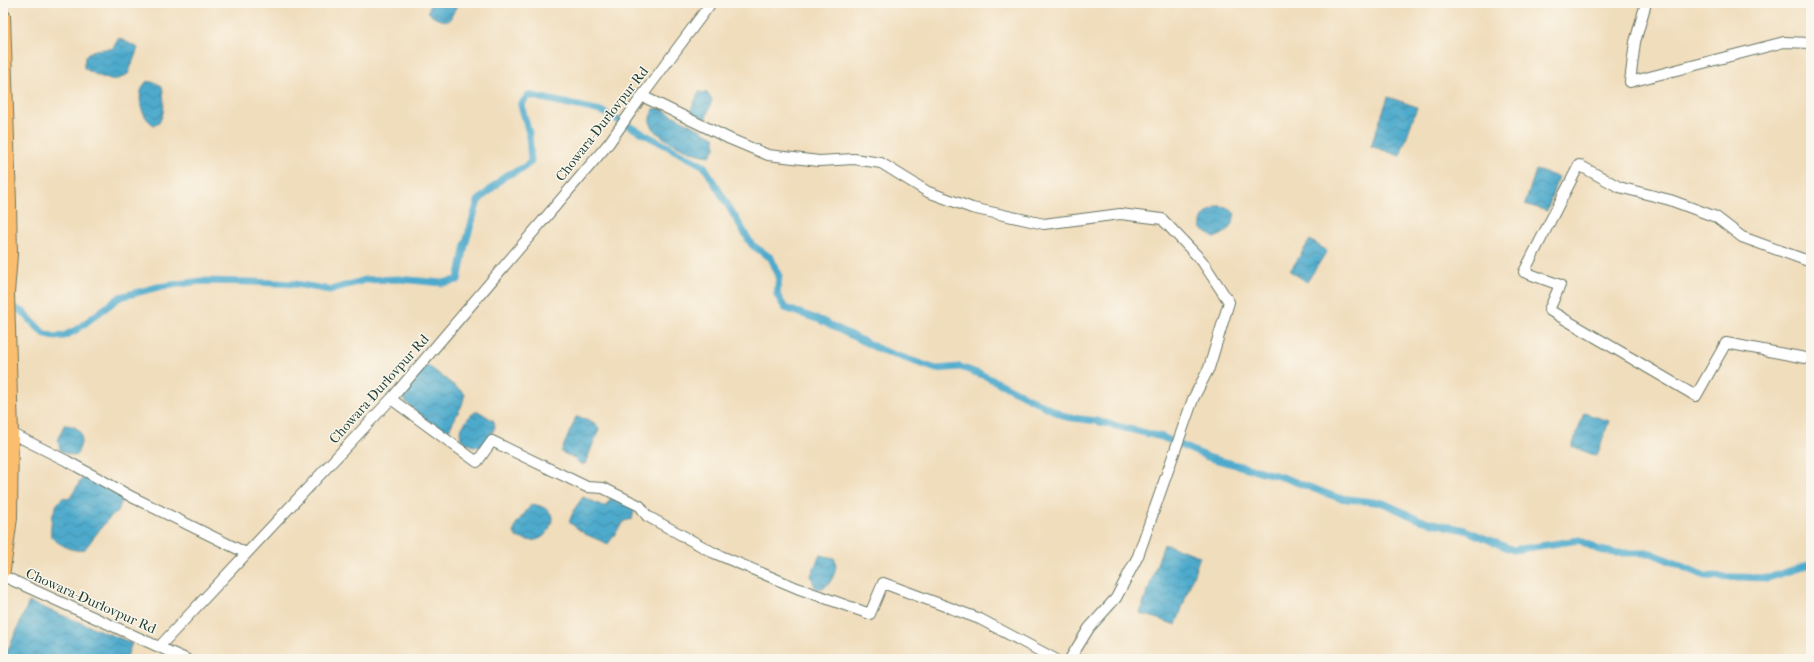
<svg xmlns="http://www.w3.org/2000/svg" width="1814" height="662" viewBox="0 0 1814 662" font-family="'IM FELL French Canon',serif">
	<defs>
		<pattern id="water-waves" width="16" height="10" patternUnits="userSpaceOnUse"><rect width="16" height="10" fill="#4eaacc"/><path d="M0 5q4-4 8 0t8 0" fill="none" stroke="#408ca6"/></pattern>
	</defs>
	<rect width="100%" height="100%" fill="#fbf7ec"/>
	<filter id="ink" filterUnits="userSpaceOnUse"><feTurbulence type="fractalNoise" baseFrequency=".025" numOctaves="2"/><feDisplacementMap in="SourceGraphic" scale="8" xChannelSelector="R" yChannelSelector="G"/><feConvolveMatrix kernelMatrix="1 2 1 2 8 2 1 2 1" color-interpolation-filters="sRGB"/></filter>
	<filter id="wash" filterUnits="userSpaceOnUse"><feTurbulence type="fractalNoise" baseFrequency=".012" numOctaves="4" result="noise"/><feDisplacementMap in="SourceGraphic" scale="16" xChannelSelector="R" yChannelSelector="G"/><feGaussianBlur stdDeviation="0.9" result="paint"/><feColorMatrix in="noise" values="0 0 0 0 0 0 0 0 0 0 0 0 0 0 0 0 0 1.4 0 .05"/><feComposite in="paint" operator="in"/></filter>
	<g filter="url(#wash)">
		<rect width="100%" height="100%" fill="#f0ddbc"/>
		<path fill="url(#water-waves)" stroke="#367480" d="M431,3h27l-9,18c-9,-1 -16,-2 -21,-10z
			M119,38l19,10 -10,26c-4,2 -8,5 -11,5 -12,2 -24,-6 -33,-11 -1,-19 13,-19 28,-19z
			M147,81l9,2 6,3c2,11 5,35 -8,39 -14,-8 -19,-32 -7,-44z
			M699,92l8,1 5,7 -8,24 -16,-8z
			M1388,97l29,10 -17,49 -29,-10z
			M659,108l55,29 2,10 -6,9c-15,-1 -58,-18 -60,-35 -1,-4 2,-8 4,-12z
			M1536,170l22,7 -11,34 -22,-7z
			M1218,206c8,0 12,2 17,8 -3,13 -8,20 -21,24l-13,-10c-2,-12 8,-17 17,-22z
			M1310,240l17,11 -20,31 -17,-11z
			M426,364l39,30 -3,11 -13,25c-12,0 -44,-23 -47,-36z
			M478,411l16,10 1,6 -6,12 -8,8c-8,0 -13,-3 -20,-8l-1,-7c3,-7 10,-19 18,-21z
			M1584,413l25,8 -12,35 -25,-9z
			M576,417c8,1 20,4 23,12l-14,35h-5l-6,-6 -13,-6z
			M64,425c22,1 20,15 12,31l-9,-2 -7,-4 -2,-10z
			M85,477l38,20 -5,14 -11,9 -23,30c-10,3 -25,-6 -33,-13 -1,-13 1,-32 13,-40l3,2 3,-1 11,-18z
			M583,497l20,9h3l4,-7 6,-1 19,10 -3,11 -8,2 -16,23 -23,-10 -16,-12 6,-14z
			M532,504c10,2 16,4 21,13 -5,22 -16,28 -37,20l-2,-5 2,-8z
			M1164,544l36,12 -24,69 -36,-12z
			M820,555l14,3c6,9 -4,35 -19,30l-4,-13z
			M29,602l103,41 -6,16h-122z"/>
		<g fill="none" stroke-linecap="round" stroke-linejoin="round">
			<path stroke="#4eaacc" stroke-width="7" d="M7,305l16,7 20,21 12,4 9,-1 12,-6 44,-33 38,-10 43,-6 52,1 42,2 35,6 35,-10 34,-1 43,4 16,-3 7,-35 13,-44 27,-25 18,-8 8,-6 -2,-29 -8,-28 7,-10 73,16 103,55 48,79 19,13 8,18 -2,19 8,13 35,12 61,30 55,19 24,-2 25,9 81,41 30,4 66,16 48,21 72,19 57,21 44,5 37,17 45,10 48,20 66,-10 20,10 17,3h35l54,23 63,2 43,-14"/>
		</g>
	</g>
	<g filter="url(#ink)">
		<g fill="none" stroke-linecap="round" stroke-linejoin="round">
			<defs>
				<path id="minor" d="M1646,3l-11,39 -5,40 154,-40 27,1
					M642,96l88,43 38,16 51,6 35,-2 27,4 47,29 44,16 72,16 76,-10 42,5 40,42 27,41 -20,66 -16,31 -55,157 -22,42 -27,30 -19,31
					M1811,262l-69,-25 -26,-20 -46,-17 -51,-13 -40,-22 -55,107 36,13 -11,25 147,86 30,-53 85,16
					M391,399l86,63 15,-21 95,46 16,1 37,18 7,10 67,37 83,35 73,26 13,-31 97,36 75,40
					M11,433l56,28 65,36 114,56
					M3,576l156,71 232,-248 218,-256 33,-47 69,-93
					M159,647l27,12"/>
				<path id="highway" d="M3,16l6,187 1,52 -3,38 4,140 -1,85 -7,52"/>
			</defs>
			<use href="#minor" stroke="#687564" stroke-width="12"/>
			<use href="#highway" stroke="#687564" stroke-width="16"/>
			<use href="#minor" stroke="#fff" stroke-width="10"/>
			<use href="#highway" stroke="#fbbd6e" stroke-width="14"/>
		</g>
	</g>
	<g text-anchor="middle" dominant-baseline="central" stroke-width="3" stroke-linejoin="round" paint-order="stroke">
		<g font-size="14" fill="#1f3d34" stroke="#fbf7ec">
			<text transform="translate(602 124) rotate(-52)">Chowara-Durlovpur Rd</text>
			<text transform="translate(379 389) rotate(-48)">Chowara-Durlovpur Rd</text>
			<text transform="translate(91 601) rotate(24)">Chowara-Durlovpur Rd</text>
		</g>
	</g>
	<rect width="1814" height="662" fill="none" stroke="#fbf7ec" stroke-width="16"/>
</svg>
